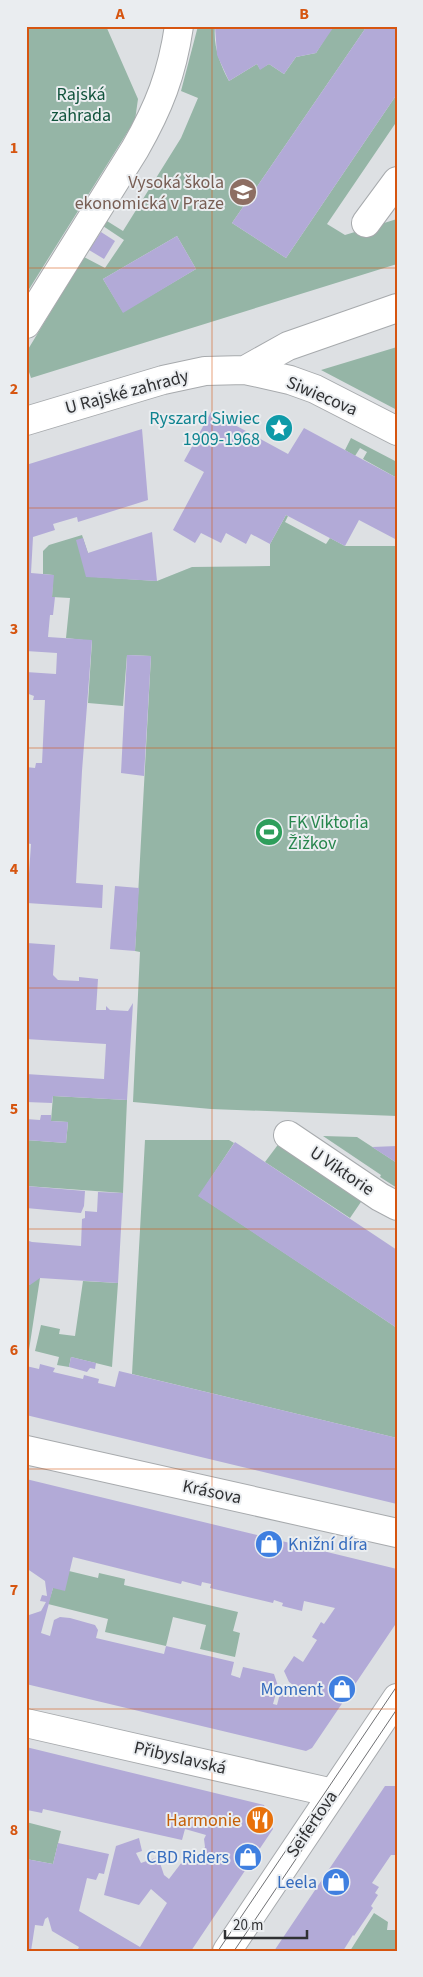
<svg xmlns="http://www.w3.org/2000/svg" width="423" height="1977" viewBox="0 0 423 1977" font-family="'Source Sans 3',sans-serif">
	<rect width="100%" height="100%" fill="#dde0e3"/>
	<path fill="#95b5a6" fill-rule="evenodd" d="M26,26h80l32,73 -3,21 -109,174z
		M198,26h17c-2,20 5,38 14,55l28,-17 3,5 9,-5 15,10 12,-17 20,-4 17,-27h34l-135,197 54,35 111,-164v27l-70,103 18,11 52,-16v45l-366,114 -4,-12v-15l57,-94 21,11 19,-28 -21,-14 4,-5 16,10 58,-93 17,-40 -17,-7zM177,236l19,33 -73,43 -20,-33z
		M397,347v63l-76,-40z
		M351,438l46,24v16l-34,-19 4,-7 -7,-4 -5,8 -10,-6z
		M286,515l2,1 -3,6 41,22 4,-6 15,8h52v570l-186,-7 -78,-7 7,-150 -5,-1 16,-295 -24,-1 -4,51 -35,-3 4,-62 -26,-3 4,-40 -18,-1 1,-22 -10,-1v-23l6,-6 33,-10 14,42 61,4 35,-14 78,-1v-22z
		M53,1096l74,4 -4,93 -97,-7v-46l40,3 2,-21 -17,-1z
		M323,1136l34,1 40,26v25l-17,-11 1,-2z
		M145,1140h84l5,3 -35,53 198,132v110l-265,-64z
		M280,1142l85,54 -15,22 -85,-56z
		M26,1277l14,1 -11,72 -3,-1z
		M83,1281l35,2 -6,84 -41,-10 -2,10 -12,-2 2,-8 -24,-6 6,-26 19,4 -1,5 16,2z
		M69,1571l29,7 1,-5 26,6 -1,6 114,27 -5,19 7,2 -5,24 -35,-8 6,-24 -33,-8 -7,29 -61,-14 3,-13 -60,-15 5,-16z
		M26,1822l35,9 -8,33 -27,-5z
		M374,1913l14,9 -1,8h10v21h-47z"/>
	<path fill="#b2aad7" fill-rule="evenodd" d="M215,26h118v2l-17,25 -20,4 -12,17 -15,-10 -9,6 -3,-6 -28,17 -12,-26z
		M367,26h30v68l-111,164 -54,-35z
		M101,232l14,9 -11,18 -15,-9z
		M177,236l19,33 -73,44 -20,-34z
		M211,412l77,42 16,-26 93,50v62l-38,-20 -14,26 -59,-31 -16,29 -19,-10 -5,10 -20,-11 -5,10 -20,-10 -6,10 -22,-13 31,-58 -20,-11z
		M142,429l6,71 -70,22 -1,-5 -24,7 2,6 -22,7 -2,36 23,2 -2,22h3l-2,18h-3l-2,22 44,3 -10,131 -6,112 27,2 -1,23 -75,-5 4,-59 -5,-1v-76l9,1 1,-5h6l3,-63h-12l1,-4 -8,-3v-21l30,2 1,-21 -31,-2v-186z
		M152,532l5,49 -71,-4 -10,-37 7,-2 5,15z
		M127,655l24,1 -7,120 -23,-3z
		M115,886l24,2 -4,63 -25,-2z
		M27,943l28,2 -2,30 5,5 21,1v-4l19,2 -2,31h10v-4l4,4 18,1 5,-8 -6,97 -74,-4 -1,7 -26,-1v-28l78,5 2,-35 -80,-5z
		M41,1115h10v6l17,1 -2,21 -40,-3v-21l14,1z
		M235,1142l162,108v78l-199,-132z
		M397,1146v17l-25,-16z
		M26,1186l59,5 -1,15 -3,7 -55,-5z
		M98,1192l25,1 -5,90 -78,-5 -10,7h-4v-45l6,2 49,4 1,-27 3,-1v-7l12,1z
		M71,1357l25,6 -1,6 -5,-1 -3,4 -18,-5z
		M40,1364l15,4 -2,4 30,7 1,-4 15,4 -1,4 17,4 4,-16 278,67v66l-371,-89v-49l13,3z
		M26,1479l371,90v53l-85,126 -6,3 -280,-67v-68l15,-5 5,-9 -6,-1 2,-6 5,1 -2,-15 -19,-13zM73,1557l108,27 1,-3 19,5 1,-4 9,2 -1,4 63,15 1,-3 9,3 -1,3 20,5 2,-10 31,7 -11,16 -3,-2 -9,15 5,3 -14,22 -9,-6 -10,15 5,11 14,10 -2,4 -12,-9 -8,3 -4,15 -4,-1 5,-18 -4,-12 -31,-7 -3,11 -9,-3 3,-13 -68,-16 -2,8 -68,-16 2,-8 -3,-5 -25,-7 -10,-1 -6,3 -4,16 -9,-3 12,-45 12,3z
		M26,1747l238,58 9,24 -82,122h-114l2,-4 -27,-16 -4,-14 -3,2 -2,7 -8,-1 -4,26h-5v-92l27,5 5,-21 51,11 -5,20 -5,-1 -3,7 -9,-2 -8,33 61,36 27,-44 -16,-14 -12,16 -35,-10 12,-49 23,-8 3,13 -6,2 5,10 17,-6 6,18 5,4 13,-17 2,1 4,-7 9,6 8,-15 -1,-8 2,-4 -21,-6 -3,11 -139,-31 -1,4 -15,-3 1,-5h-2z
		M385,1786h12v69h-6l-19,28 7,4 -4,6 3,2 -7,11 2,2 -19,28 -1,-1 -10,16h-69z"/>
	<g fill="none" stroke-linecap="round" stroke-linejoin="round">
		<defs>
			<path id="minor" d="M366,223l31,-42
				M26,324l109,-175c24,-42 37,-75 44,-123
				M245,370l45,10 25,9 82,42
				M26,421l137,-41 42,-9 40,-1 43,-24 109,-38
				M288,1135l92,62 17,9
				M26,1450l371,83
				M26,1723l307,70
				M227,1951l170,-253"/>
		</defs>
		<use href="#minor" stroke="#a7aaad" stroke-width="30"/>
		<use href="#minor" stroke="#fff" stroke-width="28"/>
		<path stroke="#6f7073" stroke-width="1" d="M218,1951l179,-265
			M234,1951l163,-242"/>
	</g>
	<path fill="none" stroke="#d65510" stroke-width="1" stroke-opacity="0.55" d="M212,26v1925M26,268h371M26,508h371M26,748h371M26,988h371M26,1229h371M26,1469h371M26,1709h371"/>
	<defs>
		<symbol id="university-disc" viewBox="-11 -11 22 22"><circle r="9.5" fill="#8d6e63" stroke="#eaedf0"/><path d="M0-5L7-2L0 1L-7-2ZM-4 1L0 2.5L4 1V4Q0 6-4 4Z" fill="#fff"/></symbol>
		<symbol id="sight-disc" viewBox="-11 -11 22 22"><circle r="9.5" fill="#0f9aa8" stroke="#eaedf0"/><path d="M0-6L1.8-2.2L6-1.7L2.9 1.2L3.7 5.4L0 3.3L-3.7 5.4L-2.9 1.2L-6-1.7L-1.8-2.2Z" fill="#fff"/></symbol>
		<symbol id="stadium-disc" viewBox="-11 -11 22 22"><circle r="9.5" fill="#2e9e5b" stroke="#eaedf0"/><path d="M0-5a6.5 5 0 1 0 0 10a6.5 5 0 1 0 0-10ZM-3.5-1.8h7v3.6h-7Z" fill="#fff"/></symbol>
		<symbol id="shop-disc" viewBox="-11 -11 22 22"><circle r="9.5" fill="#3f7fe0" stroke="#eaedf0"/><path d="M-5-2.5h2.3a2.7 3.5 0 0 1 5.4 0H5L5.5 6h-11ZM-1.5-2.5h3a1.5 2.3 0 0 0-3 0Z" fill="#fff"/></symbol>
		<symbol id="restaurant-disc" viewBox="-11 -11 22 22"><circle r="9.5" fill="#e8710a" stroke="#eaedf0"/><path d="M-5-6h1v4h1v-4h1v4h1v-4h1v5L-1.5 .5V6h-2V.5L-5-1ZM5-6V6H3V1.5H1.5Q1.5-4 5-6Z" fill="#fff"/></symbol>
	</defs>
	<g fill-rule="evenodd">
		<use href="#university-disc" x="227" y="176" width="32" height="32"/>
		<use href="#sight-disc" x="263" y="412" width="32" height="32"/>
		<use href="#stadium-disc" x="253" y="816" width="32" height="32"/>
		<use href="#shop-disc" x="253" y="1528" width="32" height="32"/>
		<use href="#shop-disc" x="326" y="1673" width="32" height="32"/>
		<use href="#restaurant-disc" x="244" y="1804" width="32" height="32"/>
		<use href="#shop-disc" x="232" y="1841" width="32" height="32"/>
		<use href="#shop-disc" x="320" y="1866" width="32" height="32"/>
	</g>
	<g text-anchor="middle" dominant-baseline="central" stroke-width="4" stroke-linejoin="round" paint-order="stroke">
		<g font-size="18" fill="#11533c" stroke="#eaedf0">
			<text x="81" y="94">Rajská<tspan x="81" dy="21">zahrada</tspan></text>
		</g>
		<g font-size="18" fill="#785e54" stroke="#eaedf0" text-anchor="end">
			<text x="224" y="182">Vysoká škola<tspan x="224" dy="21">ekonomická v Praze</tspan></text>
		</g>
		<g font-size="18" fill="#303133" stroke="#eaedf0">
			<text transform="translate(127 392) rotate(-15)">U Rajské zahrady</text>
			<text transform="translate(322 396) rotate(23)">Siwiecova</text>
			<text transform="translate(342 1171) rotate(34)">U Viktorie</text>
			<text transform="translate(212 1492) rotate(12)">Krásova</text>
			<text transform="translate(180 1758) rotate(13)">Přibyslavská</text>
			<text transform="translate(312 1824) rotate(-56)">Seifertova</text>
		</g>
		<g font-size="18" fill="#0d838f" stroke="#eaedf0" text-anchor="end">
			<text x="260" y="418">Ryszard Siwiec<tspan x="260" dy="21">1909-1968</tspan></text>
		</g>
		<g font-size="18" fill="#27864d" stroke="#eaedf0" text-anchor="start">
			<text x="288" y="822">FK Viktoria<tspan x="288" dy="21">Žižkov</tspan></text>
		</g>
		<g font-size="18" fill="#366cbe" stroke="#eaedf0" text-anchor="end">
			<text x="288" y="1544" text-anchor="start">Knižní díra</text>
			<text x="323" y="1689">Moment</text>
			<text x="229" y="1857">CBD Riders</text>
			<text x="317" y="1882">Leela</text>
		</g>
		<g font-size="18" fill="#c56008" stroke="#eaedf0" text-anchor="end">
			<text x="241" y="1820">Harmonie</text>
		</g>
	</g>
	<rect width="423" height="1977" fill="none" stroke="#eaedf0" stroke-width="55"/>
	<path d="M225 1930v8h82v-8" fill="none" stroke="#303133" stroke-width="2.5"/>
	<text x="233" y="1930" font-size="15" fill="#303133" stroke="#eaedf0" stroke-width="4" paint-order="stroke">20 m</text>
	<rect x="28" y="28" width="368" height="1922" fill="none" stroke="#d65510" stroke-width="2"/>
	<g font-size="16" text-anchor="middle" font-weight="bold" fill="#d65510">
		<text x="120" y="19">A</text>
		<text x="304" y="19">B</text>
		<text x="14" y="153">1</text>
		<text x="14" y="394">2</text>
		<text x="14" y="634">3</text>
		<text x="14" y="874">4</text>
		<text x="14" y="1114">5</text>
		<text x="14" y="1355">6</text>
		<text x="14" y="1595">7</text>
		<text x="14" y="1835">8</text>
	</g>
</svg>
